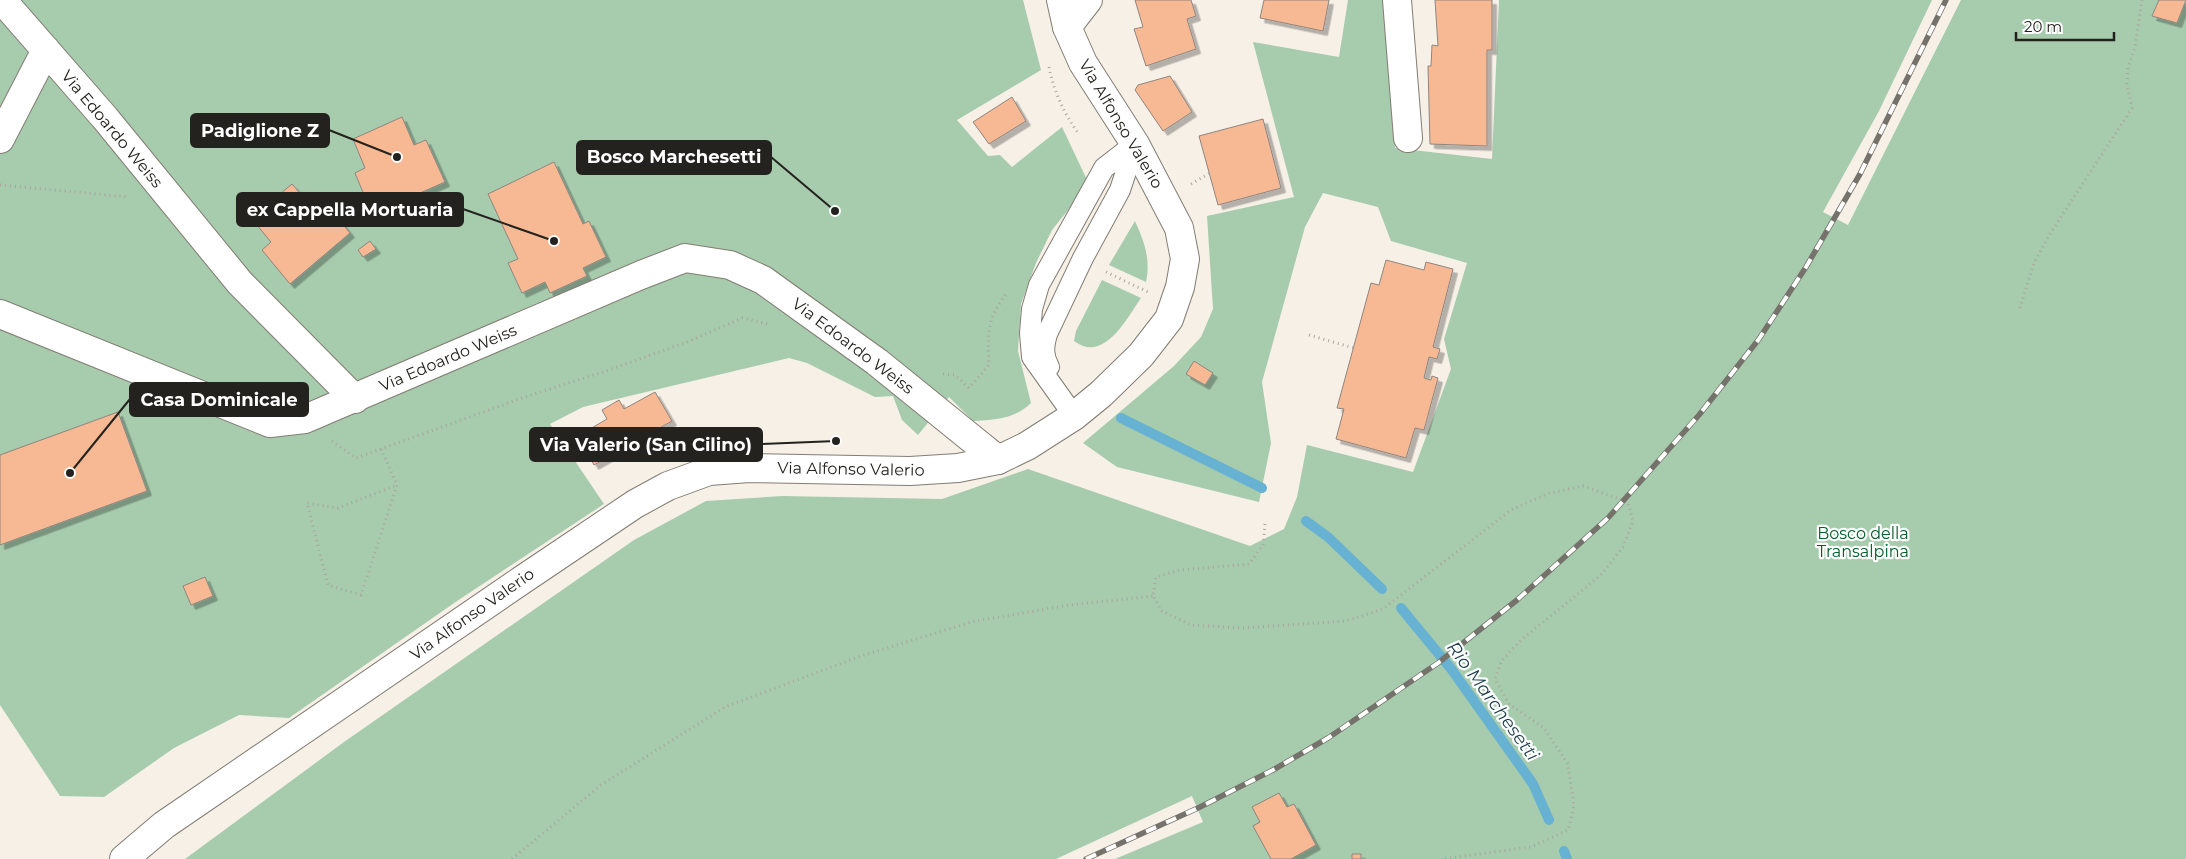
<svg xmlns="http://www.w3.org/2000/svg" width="2186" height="859" viewBox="0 0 2186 859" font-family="Montserrat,sans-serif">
	<defs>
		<filter id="shadow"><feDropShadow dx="4.5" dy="4.5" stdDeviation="0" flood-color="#0004"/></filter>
	</defs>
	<rect width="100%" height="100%" fill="#f6f0e7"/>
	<path fill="#a7cbad" d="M0,0h1023l18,70 -84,50 31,36 12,-1 12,12 50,-40 27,57 -37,46 -16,33 -15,41 -3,47 13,52c-16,16 -37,17 -58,18l-24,-24 -31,38 -16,-15 -9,-24 -18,1 -68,-34 -18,-5 -206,49 -33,17 54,80 -147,97 -168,117 -50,-3 -65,33 -70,49 -44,-1 -60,-91z
		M1348,0h38l9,148 97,11 7,-159h433l-53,111 -56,101 25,13 113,-225h225v859h-1071l88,-37 -11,-26 -136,63h-871l159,-117 290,-202 72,-39 76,-5 160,3 86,-30 222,77 34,-17 13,-32 10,-52 106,27 38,-103 -7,-30 23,-76 -76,-22 -13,-34 -55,-14 -18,34 -43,155 9,61 -12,59 -142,-35 -34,-24 91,-77 27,-29 12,-28 -6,-93 87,-19 -41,-155 86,15z
		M1135,221c9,20 16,38 11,61l-37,-17z
		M1102,280l39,18c-14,20 -37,66 -67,43l2,-10z"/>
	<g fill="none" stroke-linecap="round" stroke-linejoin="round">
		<path stroke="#67b2d3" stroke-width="10" d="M1121,418l141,70
			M1306,521l22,16 54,52
			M1401,608l51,62 81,114 16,36
			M1564,851l3,8"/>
	</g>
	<path fill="#f7b993" stroke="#8e857f" filter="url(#shadow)" d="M1135,0h56l5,16 -9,3 9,30 -50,17 -12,-37 9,-2z
		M1264,0h65l-6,31 -63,-13z
		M1435,0h57v50h-5v96l-57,-2 -2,-78h3l1,-21 6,1z
		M2159,0h27l-9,23 -25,-7z
		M1170,76l22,36 -29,19 -28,-41 3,-5z
		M1012,97l14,24 -37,23 -16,-22z
		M402,117l12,28 12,-5 19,42 -73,32 -17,-41 10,-5 -12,-29z
		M1263,119l18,69 -63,17 -19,-69z
		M554,162l29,62 6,-3 17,36 -23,11 4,8 -37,17 -5,-11 -23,11 -14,-30 10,-4 -30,-65z
		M292,184l20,23 10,-8 28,34 -60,51 -28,-34 9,-8 -20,-24z
		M370,241l6,8 -13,8 -5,-7z
		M1386,260l38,10 2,-8 27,7 -20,78 7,2 -3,10 -8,-2 -5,21 7,2 1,-4 6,2 -14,52 -9,-2 -9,30 -70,-19 8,-30 -7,-1 34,-125 8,2z
		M1194,361l19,12 -8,12 -19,-11z
		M655,392l17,29 -78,44 -16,-29 29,-17 -5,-9 17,-10 5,9z
		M118,412l29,79 -147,54v-90z
		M205,577l8,19 -22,9 -8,-19z
		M1279,793l8,14 7,-3 22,41 -25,14h-20l-18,-33 7,-4 -8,-15z
		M1352,854h9v5h-9z"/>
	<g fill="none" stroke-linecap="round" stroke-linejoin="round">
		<defs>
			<path id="service" d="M1049,367c-6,-11 -6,-20 -2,-33l36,-76 37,-68 15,-46
				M1074,416l-42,-59 -2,-24 2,-24 7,-24 65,-117 31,-24"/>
			<path id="minor" d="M2,0l103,118 135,165 115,116
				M1397,0l11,138
				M1067,27l21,-27
				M0,139l46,-89
				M0,314l270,109 35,-4 336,-144 44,-17 45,7 33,15 114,82 121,98"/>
			<path id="primary" d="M124,859l40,-34 358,-245 113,-76 33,-18 41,-15 40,-3 161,3 48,-3 40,-8 29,-14 47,-30 27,-22 40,-39 28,-36 11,-32 5,-28 -6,-31 -44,-84 -52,-81 -16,-36 -6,-27"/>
		</defs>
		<use href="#service" stroke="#827d74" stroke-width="22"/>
		<use href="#minor" stroke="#827d74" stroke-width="30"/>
		<use href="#primary" stroke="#827d74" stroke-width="30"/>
		<path stroke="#aaa59e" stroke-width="3" stroke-dasharray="1 4" stroke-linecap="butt" d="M1049,67c5,25 15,46 29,66
			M1191,184l19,-11
			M0,185l129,12
			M1106,272l42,20
			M2020,308l14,-45 14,-26 84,-129 -5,-24 1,-16 7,-21 7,-47
			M1309,335l45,13
			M943,374l12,1 14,13 20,-23c-2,-31 -2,-47 18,-72
			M332,441l24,17 169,-61 81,-26 81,-29 55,-24 26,6
			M381,449l16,36 -36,110 -33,-10 -21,-82 31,5 59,-23
			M1265,524l-2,21 -14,19 -69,6 -24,7 -3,19 9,15 29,14 52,3 103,-7 37,-12 128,-99 36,-16 36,-8 45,16 5,19 -10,26 -23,29 -78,63 -20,21 -7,19 14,25 35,24 24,36 6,42 -6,24 -37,17 -90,12
			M512,859l89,-74 124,-78 136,-51 114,-35 95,-16 83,-9"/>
		<use href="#service" stroke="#fff" stroke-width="20"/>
		<use href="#minor" stroke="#fff" stroke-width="28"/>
		<use href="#primary" stroke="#fff" stroke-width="28"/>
		<defs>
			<path id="rail" d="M1086,859l112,-51 75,-38 55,-32 110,-75 79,-63 91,-82 91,-103 60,-76 47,-72 54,-93 86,-174"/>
		</defs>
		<use href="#rail" stroke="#75726c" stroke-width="5.5"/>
		<use href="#rail" stroke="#fefefe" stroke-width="4" stroke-dasharray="11" stroke-linecap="butt"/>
	</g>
	<g text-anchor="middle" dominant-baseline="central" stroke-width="4.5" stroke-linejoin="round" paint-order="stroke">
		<g font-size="16" fill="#24221e" stroke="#fefefe">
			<text transform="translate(1121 124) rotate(59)">Via Alfonso Valerio</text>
			<text transform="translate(112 129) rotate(50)">Via Edoardo Weiss</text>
			<text transform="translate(853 346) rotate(37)">Via Edoardo Weiss</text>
			<text transform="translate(448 358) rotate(-23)">Via Edoardo Weiss</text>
			<text transform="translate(851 469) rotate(1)">Via Alfonso Valerio</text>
			<text transform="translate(472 614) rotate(-35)">Via Alfonso Valerio</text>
		</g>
		<g font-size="16" fill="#006029" stroke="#fefefe">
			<text x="1863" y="533">Bosco della<tspan x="1863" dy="18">Transalpina</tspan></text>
		</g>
		<g font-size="18" font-style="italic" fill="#1c3f4d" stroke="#fefefe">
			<text transform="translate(1493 701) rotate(54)">Rio Marchesetti</text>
		</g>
	</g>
	<path fill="none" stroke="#24221e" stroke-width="2" d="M397 157L329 130M835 211L771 157M554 241L463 209M70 473L130 399M836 441L762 444"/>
	<g fill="#24221e" stroke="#fefefe" stroke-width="2">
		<circle cx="397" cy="157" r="5"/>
		<circle cx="835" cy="211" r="5"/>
		<circle cx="554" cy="241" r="5"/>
		<circle cx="70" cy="473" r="5"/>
		<circle cx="836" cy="441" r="5"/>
	</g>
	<g fill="#24221e" stroke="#24221e" stroke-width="2">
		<rect x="191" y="114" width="138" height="33" rx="5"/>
		<rect x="577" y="141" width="194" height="33" rx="5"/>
		<rect x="237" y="193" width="226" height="33" rx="5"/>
		<rect x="130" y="383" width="178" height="33" rx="5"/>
		<rect x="530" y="428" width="232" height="33" rx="5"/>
	</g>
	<g font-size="18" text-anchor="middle" font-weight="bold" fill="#fff">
		<text x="260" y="137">Padiglione Z</text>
		<text x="674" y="163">Bosco Marchesetti</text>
		<text x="350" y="216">ex Cappella Mortuaria</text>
		<text x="219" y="406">Casa Dominicale</text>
		<text x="646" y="451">Via Valerio (San Cilino)</text>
	</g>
	<path d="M2016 32v8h98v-8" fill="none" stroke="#24221e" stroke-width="2.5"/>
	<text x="2024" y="32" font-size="15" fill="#24221e" stroke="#fefefe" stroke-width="4" paint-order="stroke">20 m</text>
</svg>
